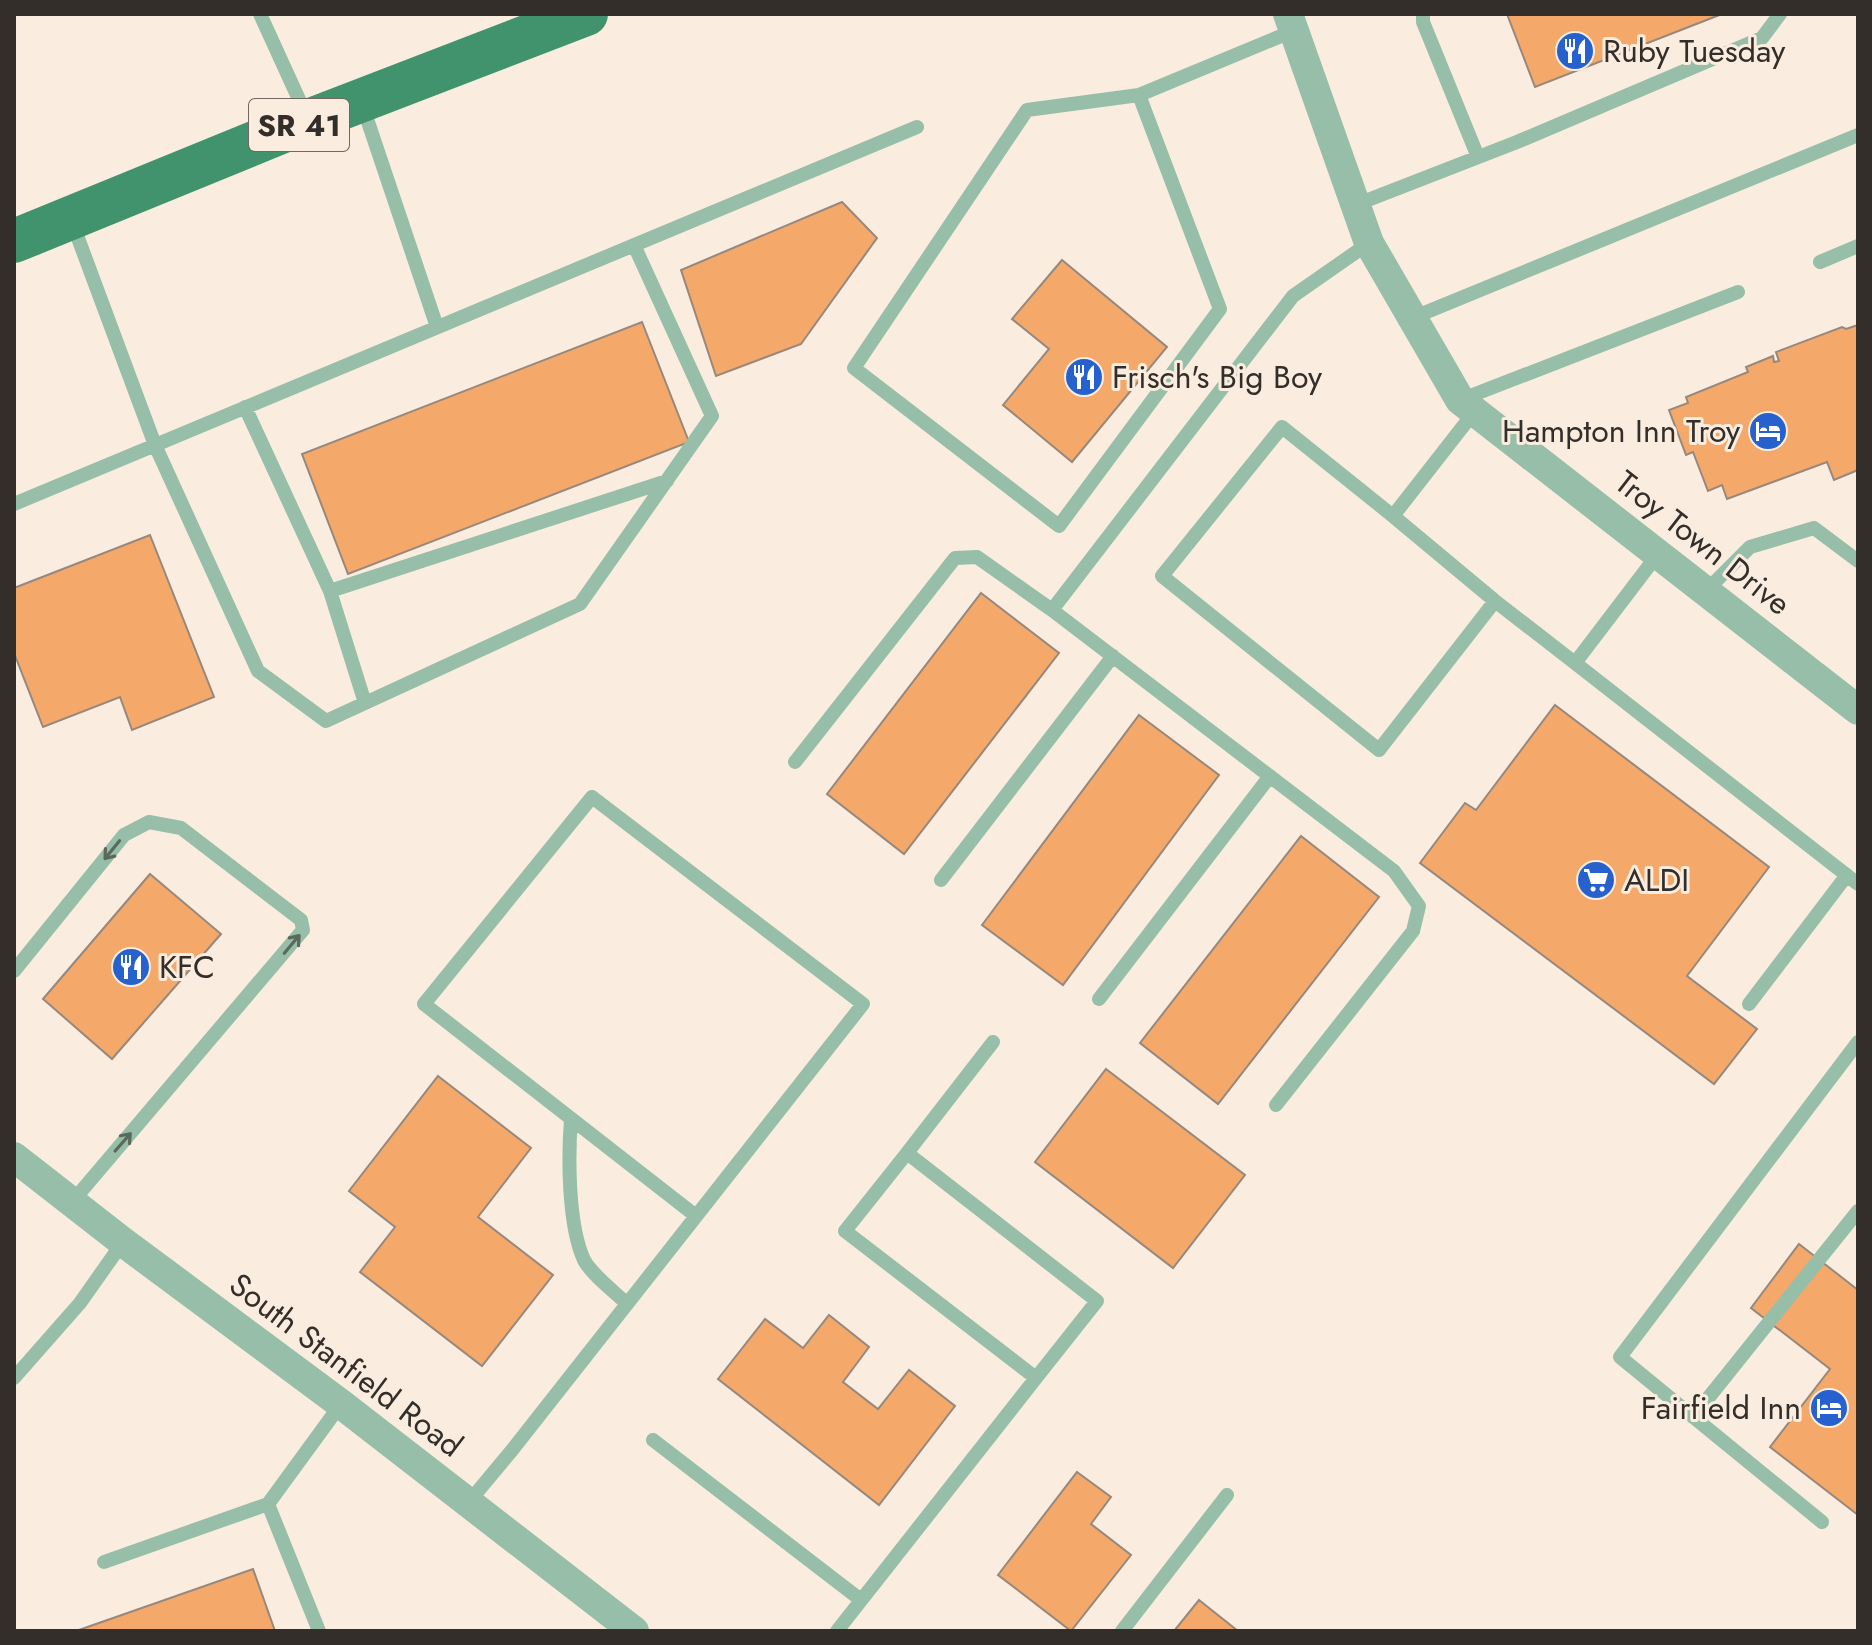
<svg xmlns="http://www.w3.org/2000/svg" width="1872" height="1645" viewBox="0 0 1872 1645" font-family="Jost,sans-serif">
	<rect width="100%" height="100%" fill="#faede0"/>
	<path fill="#f4a86a" stroke="#96887d" stroke-width="2" d="M1507,14h215l-187,73z
		M842,202l35,36 -76,106 -85,32 -35,-106z
		M1062,260l105,87 -95,115 -69,-57 46,-56 -37,-30z
		M642,322l47,120 -341,132 -46,-120z
		M1858,325v145l-24,10 -7,-18 -100,37 -5,-14 -14,6 -15,-39 -7,3 -17,-45 19,-7 -2,-6 62,-25 -2,-5 27,-11 1,6 5,-1 -3,-9 66,-25 4,2z
		M150,535l64,162 -82,33 -12,-33 -77,30 -29,-74v-65z
		M981,593l78,60 -155,201 -77,-60z
		M1555,705l214,162 -82,109 70,53 -43,55 -294,-221 45,-60 11,7z
		M1139,715l80,60 -156,210 -81,-60z
		M1301,836l78,61 -161,207 -78,-61z
		M150,874l71,60 -109,125 -69,-60z
		M1106,1069l139,106 -72,93 -138,-106z
		M438,1076l93,72 -53,69 75,58 -71,91 -122,-94 35,-45 -46,-36z
		M1799,1244l59,46v225l-88,-68 60,-78 -79,-61z
		M829,1315l40,32 -26,35 35,27 31,-39 46,36 -76,99 -161,-126 47,-60 38,29z
		M1077,1472l34,25 -20,27 40,31 -60,76 -73,-56z
		M253,1569l22,62h-199z
		M1199,1600l39,31h-64z"/>
	<g fill="none" stroke-linecap="round" stroke-linejoin="round">
		<path stroke="#96bea8" stroke-width="14" d="M260,14l47,103
			M1423,14v8l55,135
			M1139,95l81,214 -161,217 -205,-158 173,-258 112,-15 154,-64
			M362,104l75,223
			M1355,205l162,-63 245,-104 18,-24
			M72,222l83,223 103,226 68,50 254,-117 132,-188 -78,-171
			M1820,262l38,-16
			M1412,318l446,-183
			M1460,400l278,-108
			M245,407l85,184
			M1475,411l-82,105 102,85
			M14,504l903,-377
			M1393,516l-111,-89 -120,149 217,174 116,-149 80,62 83,-109
			M1706,591l44,-44 64,-19 44,33
			M1052,610l342,261 25,35 -6,25 -137,174
			M1575,663l283,221
			M365,703l-35,-112 337,-110
			M795,762l160,-204 22,-1 75,53 241,-314 76,-53
			M941,880l172,-224
			M14,971l110,-136 25,-13 32,6 120,92 2,10 -231,272
			M1099,999l171,-223
			M1749,1004l98,-129
			M993,1042l-86,111 190,148 -61,77
			M571,1119c-3,38 -3,106 13,141 7,14 32,33 43,44
			M14,1378l66,-75 43,-61
			M1693,1417l165,-206
			M653,1440l208,160
			M468,1503l45,-54 350,-445 -271,-207 -168,207 272,212
			M268,1504l51,127
			M1822,1522l-202,-165 238,-315
			M104,1562l164,-58 73,-100
			M837,1631l199,-253 -191,-147 62,-78
			M1122,1631l105,-136"/>
		<path stroke="#96bea8" stroke-width="30" d="M1288,14l81,229 91,157 398,310
			M14,1157l109,85 218,162 293,227"/>
		<path stroke="#40936c" stroke-width="44" d="M14,241l294,-120 278,-107"/>
	</g>
	<defs><path id="oneway-shaft" d="M-6 0H5M1.5-3L5.5 0L1.5 3" fill="none" stroke-width="1.6" stroke-linecap="round" stroke-linejoin="round" transform="scale(2)"/></defs>
	<g stroke="#5b685c">
		<use href="#oneway-shaft" transform="translate(112 850) rotate(129)"/>
		<use href="#oneway-shaft" transform="translate(292 944) rotate(-50)"/>
		<use href="#oneway-shaft" transform="translate(123 1142) rotate(-49)"/>
	</g>
	<defs>
		<symbol id="restaurant-disc" viewBox="-11 -11 22 22"><circle r="9.5" fill="#2661ce" stroke="#faede0"/><path d="M-5-6h1v4h1v-4h1v4h1v-4h1v5L-1.5 .5V6h-2V.5L-5-1ZM5-6V6H3V1.5H1.5Q1.5-4 5-6Z" fill="#fff"/></symbol>
		<symbol id="hotel-disc" viewBox="-11 -11 22 22"><circle r="9.5" fill="#2661ce" stroke="#faede0"/><path d="M-6-4.5h1.5V1H6V5H4.5V3h-9V5H-6ZM-4 0a1.8 1.8 0 1 1 3.6 0ZM.5 0V-2.5h3Q6-2.5 6 0Z" fill="#fff"/></symbol>
		<symbol id="supermarket-disc" viewBox="-11 -11 22 22"><circle r="9.5" fill="#2661ce" stroke="#faede0"/><path d="M-6-5.5h2.5l.6 2H6L4.5 2H-2.5L-4.4-4H-6ZM-1.5 3.2a1.3 1.3 0 1 0 .1 0ZM3 3.2a1.3 1.3 0 1 0 .1 0Z" fill="#fff"/></symbol>
	</defs>
	<g fill-rule="evenodd">
		<use href="#restaurant-disc" x="1553" y="29" width="44" height="44"/>
		<use href="#restaurant-disc" x="1062" y="355" width="44" height="44"/>
		<use href="#hotel-disc" x="1746" y="409" width="44" height="44"/>
		<use href="#supermarket-disc" x="1574" y="858" width="44" height="44"/>
		<use href="#restaurant-disc" x="109" y="945" width="44" height="44"/>
		<use href="#hotel-disc" x="1807" y="1386" width="44" height="44"/>
	</g>
	<g text-anchor="middle" dominant-baseline="central" stroke-width="6" stroke-linejoin="round" paint-order="stroke">
		<rect fill="#faede0" stroke="#6f6760" stroke-width="2" x="249" y="99" width="100" height="52" rx="6"/>
		<g font-size="30" font-weight="bold" fill="#332e29">
			<text x="299" y="125">SR 41</text>
		</g>
		<g font-size="32" fill="#332e29" stroke="#faede0" text-anchor="start">
			<text x="1603" y="51">Ruby Tuesday</text>
			<text x="1112" y="377">Frisch's Big Boy</text>
			<text x="1740" y="431" text-anchor="end">Hampton Inn Troy</text>
			<text x="1624" y="880">ALDI</text>
			<text x="159" y="967">KFC</text>
			<text x="1801" y="1408" text-anchor="end">Fairfield Inn</text>
		</g>
		<g font-size="32" fill="#332e29" stroke="#faede0">
			<text transform="translate(1703 543) rotate(38)">Troy Town Drive</text>
			<text transform="translate(346 1365) rotate(37)">South Stanfield Road</text>
		</g>
	</g>
	<rect width="1872" height="1645" fill="none" stroke="#332e29" stroke-width="32"/>
</svg>
